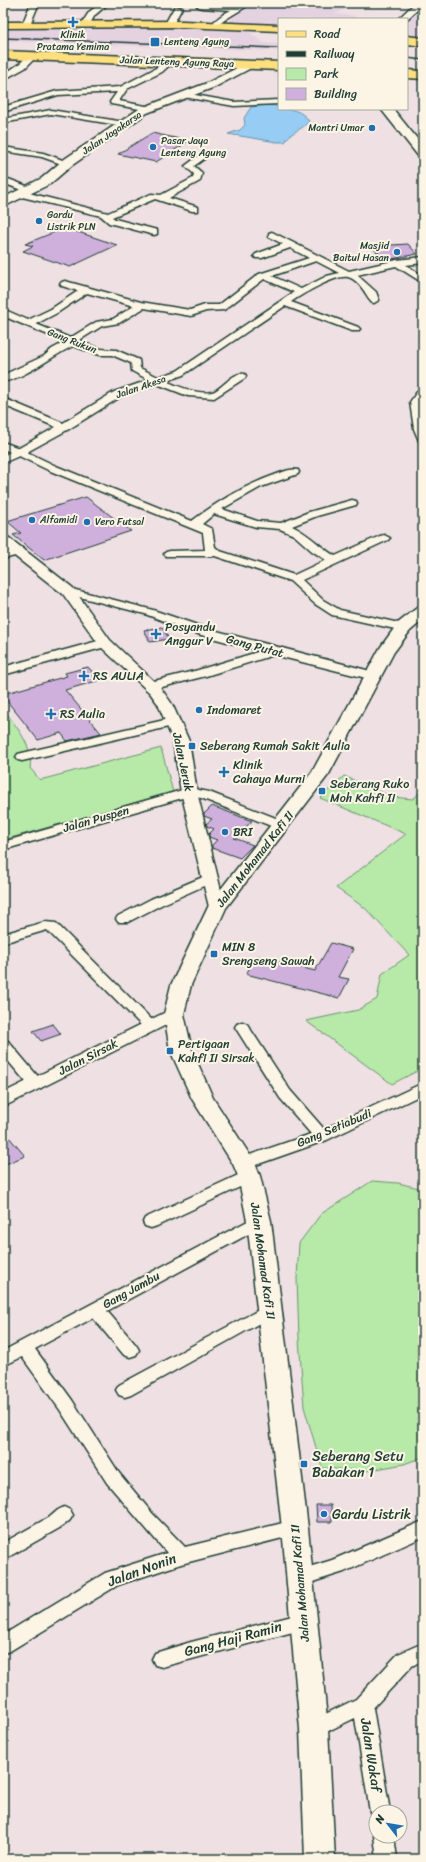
<svg xmlns="http://www.w3.org/2000/svg" width="426" height="1862" viewBox="0 0 426 1862" font-family="Sriracha,sans-serif">
	<rect width="100%" height="100%" fill="#eee0e3"/>
	<filter id="ink" filterUnits="userSpaceOnUse"><feTurbulence type="fractalNoise" baseFrequency=".025" numOctaves="2"/><feDisplacementMap in="SourceGraphic" scale="8" xChannelSelector="R" yChannelSelector="G"/><feConvolveMatrix kernelMatrix="1 2 1 2 8 2 1 2 1" color-interpolation-filters="sRGB"/></filter>
	<g filter="url(#ink)">
		<path fill="#e5d2e1" d="M246,3h111l-22,11 21,2 -2,3h-75v5l-22,-1 -11,7 18,13 15,1v7l-276,-10v-13h148l74,2 15,-24z
			M412,15l11,2v21l-16,-3 -1,-16z"/>
		<path fill="#b7e9a9" stroke="#6b936e" d="M3,708c12,18 31,37 27,60l10,12 121,-32 12,44 -170,48z
			M344,776l48,21 21,2 10,-9v278l-31,16 -86,-63 52,-11 19,-11 5,-25 27,-19 -44,-47 -29,-20 70,-54 -86,-36z
			M372,1181l26,2 25,6v268l-19,7 -38,7 -44,-3 -18,-61 -5,-68 -2,-60 2,-36 22,-29z"/>
		<path fill="#97cdf5" stroke="#6793a8" d="M264,105l15,1v3c13,0 22,1 30,12 -6,9 -19,10 -24,21h-8l-49,-8 12,-4 5,-5 -1,-7 7,-11z"/>
		<path fill="#cfb0dd" stroke="#1f3d34" d="M152,133l37,8 -33,21 -38,-8z
			M62,229l16,3 39,13 -47,22 -47,-16 10,-5 -8,-2z
			M388,243l4,2 16,-1 9,10 -30,6 -16,-13z
			M86,497l45,34 -87,29 -31,-25 8,-2 -14,-12z
			M162,627l7,12 -19,3 -6,-12z
			M88,667l12,13 -35,10 36,43 -34,8 -6,-8 -23,7 -35,-44v-2l64,-18 -2,-3z
			M212,806l40,15 -18,17 19,7 -13,13 -28,-10v-3l5,-5 -8,-3v-3l5,-5 -7,-3 -1,-2 6,-5 -8,-3v-2z
			M331,943l22,6 -15,28 11,2 -10,19 -93,-24 11,-18 58,15z
			M53,1024l8,10 -20,7 -8,-10z
			M3,1130l22,26 -22,9z
			M316,1505h15l1,17h-15z"/>
		<g fill="none" stroke-linecap="round" stroke-linejoin="round">
			<defs>
				<path id="minor" d="M31,3h8l-9,22 -7,2 -1,-2z
					M101,3h8l-14,12 -7,12h-6l-1,-2 8,-13z
					M243,3h9l-26,16 -11,8 -4,-2c6,-7 12,-11 20,-15l-30,-2 -4,-2 4,-2 37,2z
					M175,6l7,2 -10,18h-6l-1,-2z
					M30,54l7,2 -12,12 -22,12v-5l16,-11z
					M167,59l7,2 -12,11 -35,17 -8,12 32,6v4l-40,-7 -1,-2 7,-10 -59,3 -55,17v-5l54,-16 63,-4 36,-19z
					M184,93l50,9 45,-2v4l-45,2 -50,-9z
					M51,110l73,12 4,2 -4,2 -73,-12 -48,9v-4z
					M3,147l40,6 28,10 -4,3 -25,-9 -39,-6z
					M204,152h3l4,2 -17,12 8,7 -2,8 -31,17 29,9v4h-6l-37,-12 -43,18 3,2 42,11v4l-3,1 -45,-12 -8,-7 -83,-20 -1,-2 4,-3 87,22 43,-19 10,1 32,-17 1,-4 -9,-8z
					M3,177l29,11 1,2 -4,3 -26,-10z
					M272,232l77,39 48,-11 26,-3v6l-17,2 17,11v7l-27,-17 -39,9 19,17 3,8 -5,3 -3,-1c-5,-8 -12,-22 -23,-25 -12,-3 -47,18 -57,25l67,25 2,2 -2,2h-6l-67,-25 -102,69 -17,6c11,5 33,14 46,11 11,-3 20,-21 33,-18l1,2 -1,2 -31,20 -26,-2 -31,-12 -35,12 -53,33 -42,23 29,14 136,55c26,-20 54,-36 85,-47 6,-2 14,-6 21,-4l1,2 -1,2 -37,13 -39,22 35,12 24,2 28,-11 43,-12 4,1 1,2 -1,2 -39,11 -25,10c16,7 28,21 43,30l45,-20 4,-1 6,3 -2,2 -86,40 21,20 17,10 68,15 2,2 -2,2 -4,2 -72,-16 -17,-11 -25,-23 -75,-25h-49l-2,-2 2,-2 4,-1 35,-1 -2,-17 -155,-63 -29,-14 -16,7v-7l7,-4 -7,-3v-7l16,6 37,-21 -53,-22v-7l60,25 51,-31 35,-12 -17,-9 -1,-8 -19,-8h-12l-27,-9c-23,11 -44,30 -70,36v-7l41,-19 8,-7 13,-7 -62,-26v-7l25,11 23,-11 27,-18 -16,-5 -2,-2 2,-2 3,-1 76,21 49,8 15,-5h14l40,-31 50,-16 -19,-10 -28,10h-6l-2,-2 2,-2 27,-10 -14,-7v-4zM316,261l23,12 -12,3 -26,13 -29,-13zM264,279l30,13 -117,79 -19,6 -18,-9 -1,-8 -23,-10 -15,-1 -23,-8 24,-15 17,-3 25,-15 47,8 15,-5 18,-1zM87,293l47,13 -21,13 -17,3 -26,16 -34,-14 21,-11zM214,514l42,13 24,2 14,6 18,16 14,9 -32,15 -74,-24 -5,-4 -3,-18 -10,-5z
					M423,388v10l-3,4 3,19v21l-4,-1 -5,-12 -4,-27 9,-13z
					M19,549l6,3 -2,2 -20,5v-6z
					M68,588l85,22 56,19 169,44 2,3 -6,4 -100,-25 -68,21 -56,14 -4,-1 -2,-3 2,-3 52,-13 63,-19 -60,-16 -56,-21 -81,-21 -2,-2z
					M105,639l6,4 -2,3 -106,29v-8z
					M173,718l4,1 2,3 -2,3 -155,36 -4,-1 -2,-3 2,-3 4,-1z
					M189,788l20,4 77,30 2,3 -2,3h-10l-75,-30 -12,-2 -186,54v-8z
					M210,874l5,1 2,3 -2,3 -54,24 -33,17h-10l-2,-3 2,-3 33,-17z
					M45,922l11,1 99,100 2,3 -2,3 -5,2 -5,-2 -98,-99 -44,13v-9z
					M242,1022l5,2 43,66 34,39 99,-46v11l-96,46 -77,27 -6,2 -6,-2 -2,-4 2,-4 73,-25 -31,-36 -45,-71 2,-3z
					M3,1040l5,1 33,39 3,4 -3,4 -5,1 -5,-1 -28,-33z
					M249,1170l6,2 2,4 -2,4 -98,46 -6,2 -6,-2 -2,-4 2,-4z
					M259,1215l6,2 2,4 -2,4 -158,86 29,34 3,5 -3,5 -6,2 -6,-2 -31,-37 -58,31 37,51 47,73 33,40 33,34 110,-27 7,3 2,5 -2,5 -121,31 -63,21 -108,66 -7,2v-18l102,-62 62,-20 -60,-70 -47,-73 -38,-53 -19,9v-15z
					M270,1304l6,2 2,4 -2,4 -145,81 -6,2 -6,-2 -3,-5 3,-5z
					M64,1507l6,3 3,5 -3,5 -7,6 -60,34v-17l48,-27 7,-6z
					M423,1521v16l-79,35 -44,14 -7,-2 -2,-6 2,-6 39,-12z
					M304,1613l7,2 3,6 -3,6 -7,2 -142,38 -7,-2 -3,-6 3,-6 36,-11z
					M423,1643v17l-11,6 -39,42 17,104h-14v8l-3,-1 -3,-7 -15,-94 -41,20 -7,-3 -3,-6 3,-6 49,-24 42,-45z
					M376,1831v5h18l3,23h-20l-3,-23z"/>
				<path id="tertiary" d="M415,3h8v2l-16,14h-9z
					M3,536l5,1 65,51 37,52 50,47 12,17 17,37 8,51 28,115 -2,4 -6,1 -6,-1 -2,-4 -28,-115 -8,-51 -15,-37 -8,-11 -50,-47 -37,-52 -60,-47z
					M174,1008l6,2 3,4 -3,4 -177,89v-14z"/>
				<path id="secondary" d="M249,62l4,1 1,2 -1,2 -38,20 -68,26 -76,53 -21,18 -47,23v-9l39,-20 21,-18 76,-51 68,-26z
					M381,109h12l30,37v12l-4,-1z
					M423,607v13l-13,11 -16,21 -65,122 -103,134 -35,77 -7,29 8,36 21,48 42,65 5,13 11,45 37,307 20,201 7,130h-30l-5,-130 -18,-201 -35,-307 -9,-45 -5,-12 -41,-65 -22,-49 -6,-36 7,-29 39,-82 102,-131 68,-124 18,-25 19,-15z"/>
				<path id="primary" d="M183,21l96,4v6l-96,-4 -180,1v-6z
					M407,36l16,2v8l-16,-2z
					M3,51l276,11v8l-276,-11z
					M407,70l16,1v8l-16,-1z"/>
			</defs>
			<use href="#minor" stroke="#1f3d34" stroke-width="3"/>
			<use href="#tertiary" stroke="#1f3d34" stroke-width="3"/>
			<use href="#secondary" stroke="#1f3d34" stroke-width="3"/>
			<use href="#primary" stroke="#1f3d34" stroke-width="3"/>
			<use href="#minor" fill="#fcf5e5" fill-rule="evenodd"/>
			<use href="#tertiary" fill="#fcf5e5" fill-rule="evenodd"/>
			<use href="#secondary" fill="#fcf5e5" fill-rule="evenodd"/>
			<use href="#primary" fill="#fedf80" fill-rule="evenodd"/>
			<path stroke="#1f3d34" stroke-width="1.5" d="M3,38l276,10
				M407,58l16,2"/>
		</g>
	</g>
	<g fill="#1f6fb2" stroke="#fcf5e5" stroke-width="1.5">
		<path d="M71 16h4v4h4v4h-4v4h-4v-4h-4v-4h4z"/>
		<rect x="150" y="37" width="10" height="10" rx="2"/>
		<circle cx="372" cy="128" r="4"/>
		<circle cx="153" cy="147" r="4"/>
		<circle cx="39" cy="221" r="4"/>
		<circle cx="397" cy="252" r="4"/>
		<circle cx="32" cy="520" r="4"/>
		<circle cx="87" cy="522" r="4"/>
		<path d="M154 628h4v4h4v4h-4v4h-4v-4h-4v-4h4z"/>
		<path d="M82 670h4v4h4v4h-4v4h-4v-4h-4v-4h4z"/>
		<circle cx="199" cy="710" r="4"/>
		<path d="M49 708h4v4h4v4h-4v4h-4v-4h-4v-4h4z"/>
		<rect x="188" y="742" width="8" height="8" rx="2"/>
		<path d="M222 766h4v4h4v4h-4v4h-4v-4h-4v-4h4z"/>
		<rect x="318" y="787" width="8" height="8" rx="2"/>
		<circle cx="225" cy="832" r="4"/>
		<rect x="210" y="950" width="8" height="8" rx="2"/>
		<rect x="166" y="1047" width="8" height="8" rx="2"/>
		<rect x="300" y="1460" width="8" height="8" rx="2"/>
		<circle cx="324" cy="1514" r="4"/>
	</g>
	<g text-anchor="middle" dominant-baseline="central" stroke-width="4" stroke-linejoin="round" paint-order="stroke">
		<g font-size="10" fill="#1f3d34" stroke="#fcf5e5" text-anchor="start">
			<text x="73" y="35" text-anchor="middle">Klinik<tspan x="73" dy="12">Pratama Yemima</tspan></text>
			<text x="164" y="42">Lenteng Agung</text>
			<text x="364" y="128" text-anchor="end">Mantri Umar</text>
			<text x="161" y="141">Pasar Jaya<tspan x="161" dy="12">Lenteng Agung</tspan></text>
			<text x="47" y="215">Gardu<tspan x="47" dy="12">Listrik PLN</tspan></text>
			<text x="389" y="246" text-anchor="end">Masjid<tspan x="389" dy="12">Baitul Hasan</tspan></text>
			<text x="40" y="520">Alfamidi</text>
			<text x="95" y="522">Vero Futsal</text>
		</g>
		<g font-size="10" fill="#1f3d34" stroke="#fcf5e5">
			<text transform="translate(177 62) rotate(2)">Jalan Lenteng Agung Raya</text>
			<text transform="translate(112 133) rotate(-34)">Jalan Jagakarsa</text>
			<text transform="translate(72 341) rotate(21)">Gang Rukun</text>
			<text transform="translate(141 387) rotate(-19)">Jalan Akesa</text>
		</g>
		<g font-size="12" fill="#1f3d34" stroke="#fcf5e5" text-anchor="start">
			<text x="165" y="627">Posyandu<tspan x="165" dy="14">Anggur V</tspan></text>
			<text x="93" y="676">RS AULIA</text>
			<text x="207" y="710">Indomaret</text>
			<text x="60" y="714">RS Aulia</text>
			<text x="200" y="746">Seberang Rumah Sakit Aulia</text>
			<text x="233" y="765">Klinik<tspan x="233" dy="14">Cahaya Murni</tspan></text>
			<text x="330" y="784">Seberang Ruko<tspan x="330" dy="14">Moh Kahfi II</tspan></text>
			<text x="233" y="832">BRI</text>
			<text x="222" y="947">MIN 8<tspan x="222" dy="14">Srengseng Sawah</tspan></text>
			<text x="178" y="1044">Pertigaan<tspan x="178" dy="14">Kahfi II Sirsak</tspan></text>
		</g>
		<g font-size="12" fill="#1f3d34" stroke="#fcf5e5">
			<text transform="translate(255 646) rotate(15)">Gang Putat</text>
			<text transform="translate(183 762) rotate(78)">Jalan Jeruk</text>
			<text transform="translate(96 819) rotate(-16)">Jalan Puspen</text>
			<text transform="translate(255 859) rotate(-52)">Jalan Mohamad Kafi II</text>
			<text transform="translate(88 1057) rotate(-27)">Jalan Sirsak</text>
			<text transform="translate(334 1128) rotate(-23)">Gang Setiabudi</text>
			<text transform="translate(263 1261) rotate(82)">Jalan Mohamad Kafi II</text>
			<text transform="translate(131 1290) rotate(-29)">Gang Jambu</text>
			<text transform="translate(300 1583) rotate(-95)">Jalan Mohamad Kafi II</text>
		</g>
		<g font-size="14" fill="#1f3d34" stroke="#fcf5e5" text-anchor="start">
			<text x="312" y="1456">Seberang Setu<tspan x="312" dy="16">Babakan 1</tspan></text>
			<text x="332" y="1514">Gardu Listrik</text>
		</g>
		<g font-size="14" fill="#1f3d34" stroke="#fcf5e5">
			<text transform="translate(142 1570) rotate(-20)">Jalan Nonin</text>
			<text transform="translate(233 1639) rotate(-15)">Gang Haji Ramin</text>
			<text transform="translate(371 1755) rotate(81)">Jalan Wakaf</text>
		</g>
	</g>
	<rect width="426" height="1862" fill="none" stroke="#fcf5e5" stroke-width="16"/>
	<rect x="8" y="8" width="410" height="1846" fill="none" stroke="#1f3d34" stroke-width="1.5" filter="url(#ink)"/>
	<rect x="278" y="18" width="130" height="92" fill="#fcf5e5" stroke="#a4ab9e"/>
	<rect x="286" y="31" width="20" height="6" fill="#fedf80" stroke="#a4ab9e"/>
	<text x="314" y="38" font-size="12" fill="#1f3d34">Road</text>
	<rect x="286" y="51" width="20" height="6" fill="#1f3d34" stroke="#a4ab9e"/>
	<text x="314" y="58" font-size="12" fill="#1f3d34">Railway</text>
	<rect x="286" y="68" width="20" height="12" fill="#b7e9a9" stroke="#a4ab9e"/>
	<text x="314" y="78" font-size="12" fill="#1f3d34">Park</text>
	<rect x="286" y="88" width="20" height="12" fill="#cfb0dd" stroke="#a4ab9e"/>
	<text x="314" y="98" font-size="12" fill="#1f3d34">Building</text>
	<g transform="translate(388 1824) rotate(301)"><circle r="19" fill="#fcf5e5" stroke="#a4ab9e"/>
	<path d="M0-3L7 15L0 10L-7 15Z" fill="#1f6fb2"/>
	<text y="-6" font-size="11" font-weight="bold" text-anchor="middle" fill="#1f3d34">N</text>
	</g>
</svg>
